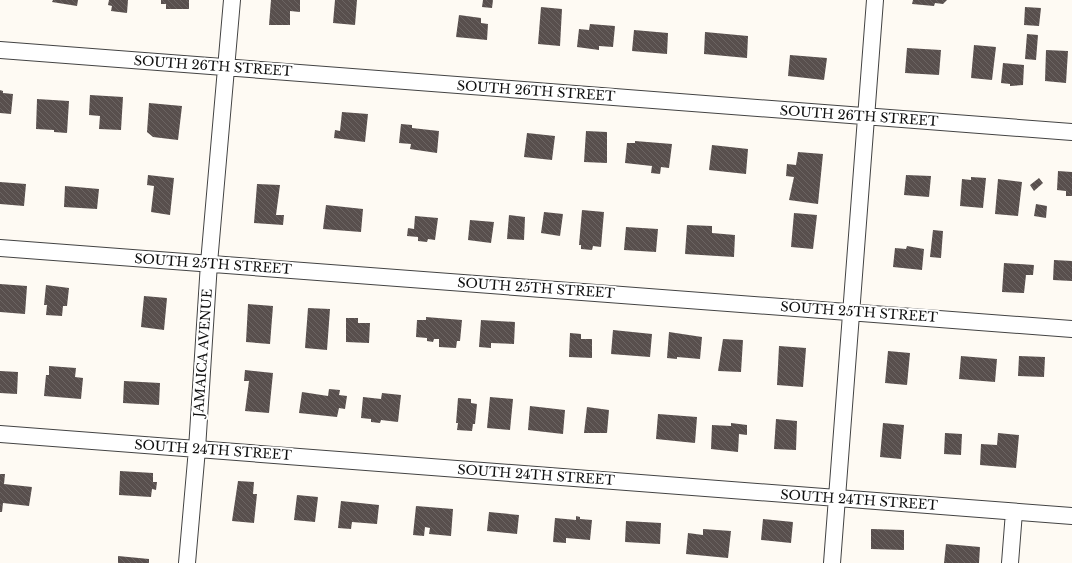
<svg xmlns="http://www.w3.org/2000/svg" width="1072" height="563" viewBox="0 0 1072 563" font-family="'Libre Baskerville',serif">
	<defs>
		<pattern id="building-back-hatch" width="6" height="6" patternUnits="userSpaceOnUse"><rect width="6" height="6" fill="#584f4d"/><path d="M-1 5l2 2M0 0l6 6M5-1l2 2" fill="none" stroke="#6b6462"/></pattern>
	</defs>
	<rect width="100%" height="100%" fill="#fefaf3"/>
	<path fill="url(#building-back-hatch)" d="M53,0h25l-1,6 -25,-4z
		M109,0h19l-1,13 -16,-2 1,-5 -4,-1z
		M161,0h28v9h-23v-5h-5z
		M271,0h29v12l-10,-1v14h-21z
		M335,0h22l-2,25 -22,-2z
		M483,0h10l-1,8 -10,-1z
		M913,0h34l-4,4 -8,-1 -1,3 -22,-2z
		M541,7l21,2 -2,37 -22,-2z
		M1025,7l16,1 -2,18 -15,-1z
		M459,15l22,3v5l7,1 -1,16 -31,-3z
		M590,24l25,2 -2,21 -14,-1v4l-22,-3 2,-18 10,1z
		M634,30l34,3 -1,21 -35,-3z
		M705,32l43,4 -1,22 -43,-4z
		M1027,34l11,1 -2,25 -11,-1z
		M974,45l22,2 -4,33 -21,-2z
		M907,48l34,2 -2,25 -34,-2z
		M1046,50l22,1 -2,32 -21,-2z
		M790,55l37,3 -3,22 -36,-4z
		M1003,63l21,2 -1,20 -13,1v-2l-9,-1z
		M0,90l3,1v2l10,1 -2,20 -11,-1z
		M90,95l33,2 -2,33 -22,-1 1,-13 -11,-1z
		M37,99l32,2 -2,32 -13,-1v-2l-18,-1z
		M149,103l33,3 -4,34 -25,-3 -6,-5z
		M342,112l26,2 -3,28 -31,-4 1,-8 5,1z
		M401,124l11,1v3l27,3 -2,22 -27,-4 1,-5 -12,-1z
		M586,131l21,1v31l-23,-1z
		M527,133l28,3 -3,24 -28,-3z
		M635,141l37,3 -3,24 -8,-1 -1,7 -9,-1 1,-7 -27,-3 2,-20h8z
		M712,145l36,4 -2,25 -37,-4z
		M798,152l25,2 -5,50 -29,-4 5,-23 -8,-1 1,-12 9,1z
		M1058,171l14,1v24h-6v-5l-9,-1z
		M148,175l26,3 -4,37 -19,-3 3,-26 -7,-1z
		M906,175l25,1 -2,21 -25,-2z
		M971,177l15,1 -3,30 -23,-2 2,-27 9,1z
		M1039,178l4,5 -9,8 -4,-6z
		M998,179l24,3 -4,34 -23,-2z
		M0,182l26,2 -2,22 -24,-2z
		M257,184l23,1 -4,30h8l-1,10 -29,-2z
		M65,186l34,3 -2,20 -33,-2z
		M1036,204l11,2 -1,12 -12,-2z
		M326,205l37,4 -2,23 -38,-3z
		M582,210l22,2 -3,35 -8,-1 -1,4 -11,-1v-4h-2z
		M544,212l19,2 -3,22 -19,-3z
		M794,213l23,2 -4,34 -22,-2z
		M509,215l16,2 -1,23 -17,-1z
		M415,216l23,2 -3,22 -7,-1 -1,3 -9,-1v-4l-11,-1 1,-8 6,1z
		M470,220l24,2 -3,21 -23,-3z
		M687,225l25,1v7l23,2 -1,22 -49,-3z
		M626,227l32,2 -2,23 -32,-2z
		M933,230l10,1 -2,27 -11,-1z
		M907,246l17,3 -2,21 -29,-3 2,-19 11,1z
		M1054,260l18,1v20l-19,-1z
		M1004,263l30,2 -1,10h-7l-2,18 -22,-1z
		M0,284l27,2 -2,28 -25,-2z
		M46,285l23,3 -2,18h-4l-1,10 -16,-1 1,-10h-3z
		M144,296l23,2 -3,32 -23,-3z
		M248,304l25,2 -3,38 -24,-2z
		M308,308l22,1 -3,41 -22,-2z
		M426,317l36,3 -2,21h-3l-1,7 -17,-1v-8h-5l-1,3 -6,-1v-3l-11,-1 1,-17h9z
		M346,318h12v5h12l-1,20 -23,-1z
		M481,320l34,2 -1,22 -23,-1v5l-12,-1z
		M613,330l39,4 -2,23 -39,-3z
		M669,332l33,5 -2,22 -23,-2v2l-10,-1z
		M570,333l11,1v5h11v19l-23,-1z
		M723,339l20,1 -2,32 -23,-1z
		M779,346l27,2 -3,39 -26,-2z
		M888,351l22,2 -3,32 -22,-2z
		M961,356l36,3 -2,23 -36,-3z
		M1019,356l26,1 -1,20 -26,-1z
		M49,366l27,2 -1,9 8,1 -2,21 -37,-3 2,-21h3z
		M245,370l28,3 -4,40 -24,-2 4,-30h-5z
		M0,371l18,1 -1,22 -17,-1z
		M124,381l36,2 -1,22 -36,-2z
		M329,389l11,1 -1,5 8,1 -2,13 -6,-1 -2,9 -38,-4 3,-21 26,4z
		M382,393l19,2 -3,27 -17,-2 -1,3 -9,-1v-3l-10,-1 2,-21 18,2z
		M490,397l23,2 -3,31 -23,-2z
		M458,398l13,1v4l6,1 -2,20h-2l-1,7 -15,-1 1,-7h-2z
		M530,406l35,4 -2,24 -35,-4z
		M587,407l22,3 -2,23h-23z
		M658,414l39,3 -2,26 -39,-4z
		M776,419l21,2 -1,29 -22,-1z
		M731,423l16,2v10l-8,-1 -1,18 -27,-3 1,-24 19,1z
		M883,423l21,2 -3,34 -21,-2z
		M945,433l17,1 -1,21 -17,-1z
		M998,433l21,2 -3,33 -36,-3 1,-21 16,1z
		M120,471l33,2v9h4l-1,8 -4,-1 -1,8 -32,-2z
		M0,474h5l-1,10 28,3 -3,19 -26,-3 -1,9h-2z
		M238,481l16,1 -1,12h4l-3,29 -22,-2z
		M297,495l21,2 -3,25 -21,-2z
		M341,501l38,4 -2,19 -25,-2 -1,7 -13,-1z
		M416,506l37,3 -2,27 -22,-2 1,-6 -5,-1 -1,9 -11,-1z
		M489,512l30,3 -2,19 -30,-3z
		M576,516l4,1v2l12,1 -2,20 -24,-2v5l-13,-1 2,-24 21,2z
		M763,519l30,3 -2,21 -30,-3z
		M626,521l35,2 -1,21 -35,-2z
		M703,529l28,2 -3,27 -42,-4 2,-21 15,2z
		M871,529l33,1v20l-33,-1z
		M946,544l34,3 -1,16h-35z
		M118,556l31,3v4h-31z"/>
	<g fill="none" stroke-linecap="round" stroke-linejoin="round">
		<defs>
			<path id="minor" d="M0,50l1072,82
				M0,248l1072,81
				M0,434l1072,82
				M187,563l10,-114 12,-186 23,-263
				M832,563l43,-563
				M1010,563l4,-51"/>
		</defs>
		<use href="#minor" stroke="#434343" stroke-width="18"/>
		<use href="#minor" stroke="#fff" stroke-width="16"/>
	</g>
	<g text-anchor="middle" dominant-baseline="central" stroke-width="4" stroke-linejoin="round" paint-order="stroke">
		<g font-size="13" fill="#101010" stroke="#fff">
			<text transform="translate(213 66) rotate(4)">SOUTH 26TH STREET</text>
			<text transform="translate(536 91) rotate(4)">SOUTH 26TH STREET</text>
			<text transform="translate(859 116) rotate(4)">SOUTH 26TH STREET</text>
			<text transform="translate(213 264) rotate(4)">SOUTH 25TH STREET</text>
			<text transform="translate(536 288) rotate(4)">SOUTH 25TH STREET</text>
			<text transform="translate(859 312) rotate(4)">SOUTH 25TH STREET</text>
			<text transform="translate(203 353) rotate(-86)">JAMAICA AVENUE</text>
			<text transform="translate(213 450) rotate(4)">SOUTH 24TH STREET</text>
			<text transform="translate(536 475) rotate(4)">SOUTH 24TH STREET</text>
			<text transform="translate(859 500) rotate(4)">SOUTH 24TH STREET</text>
		</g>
	</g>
</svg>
